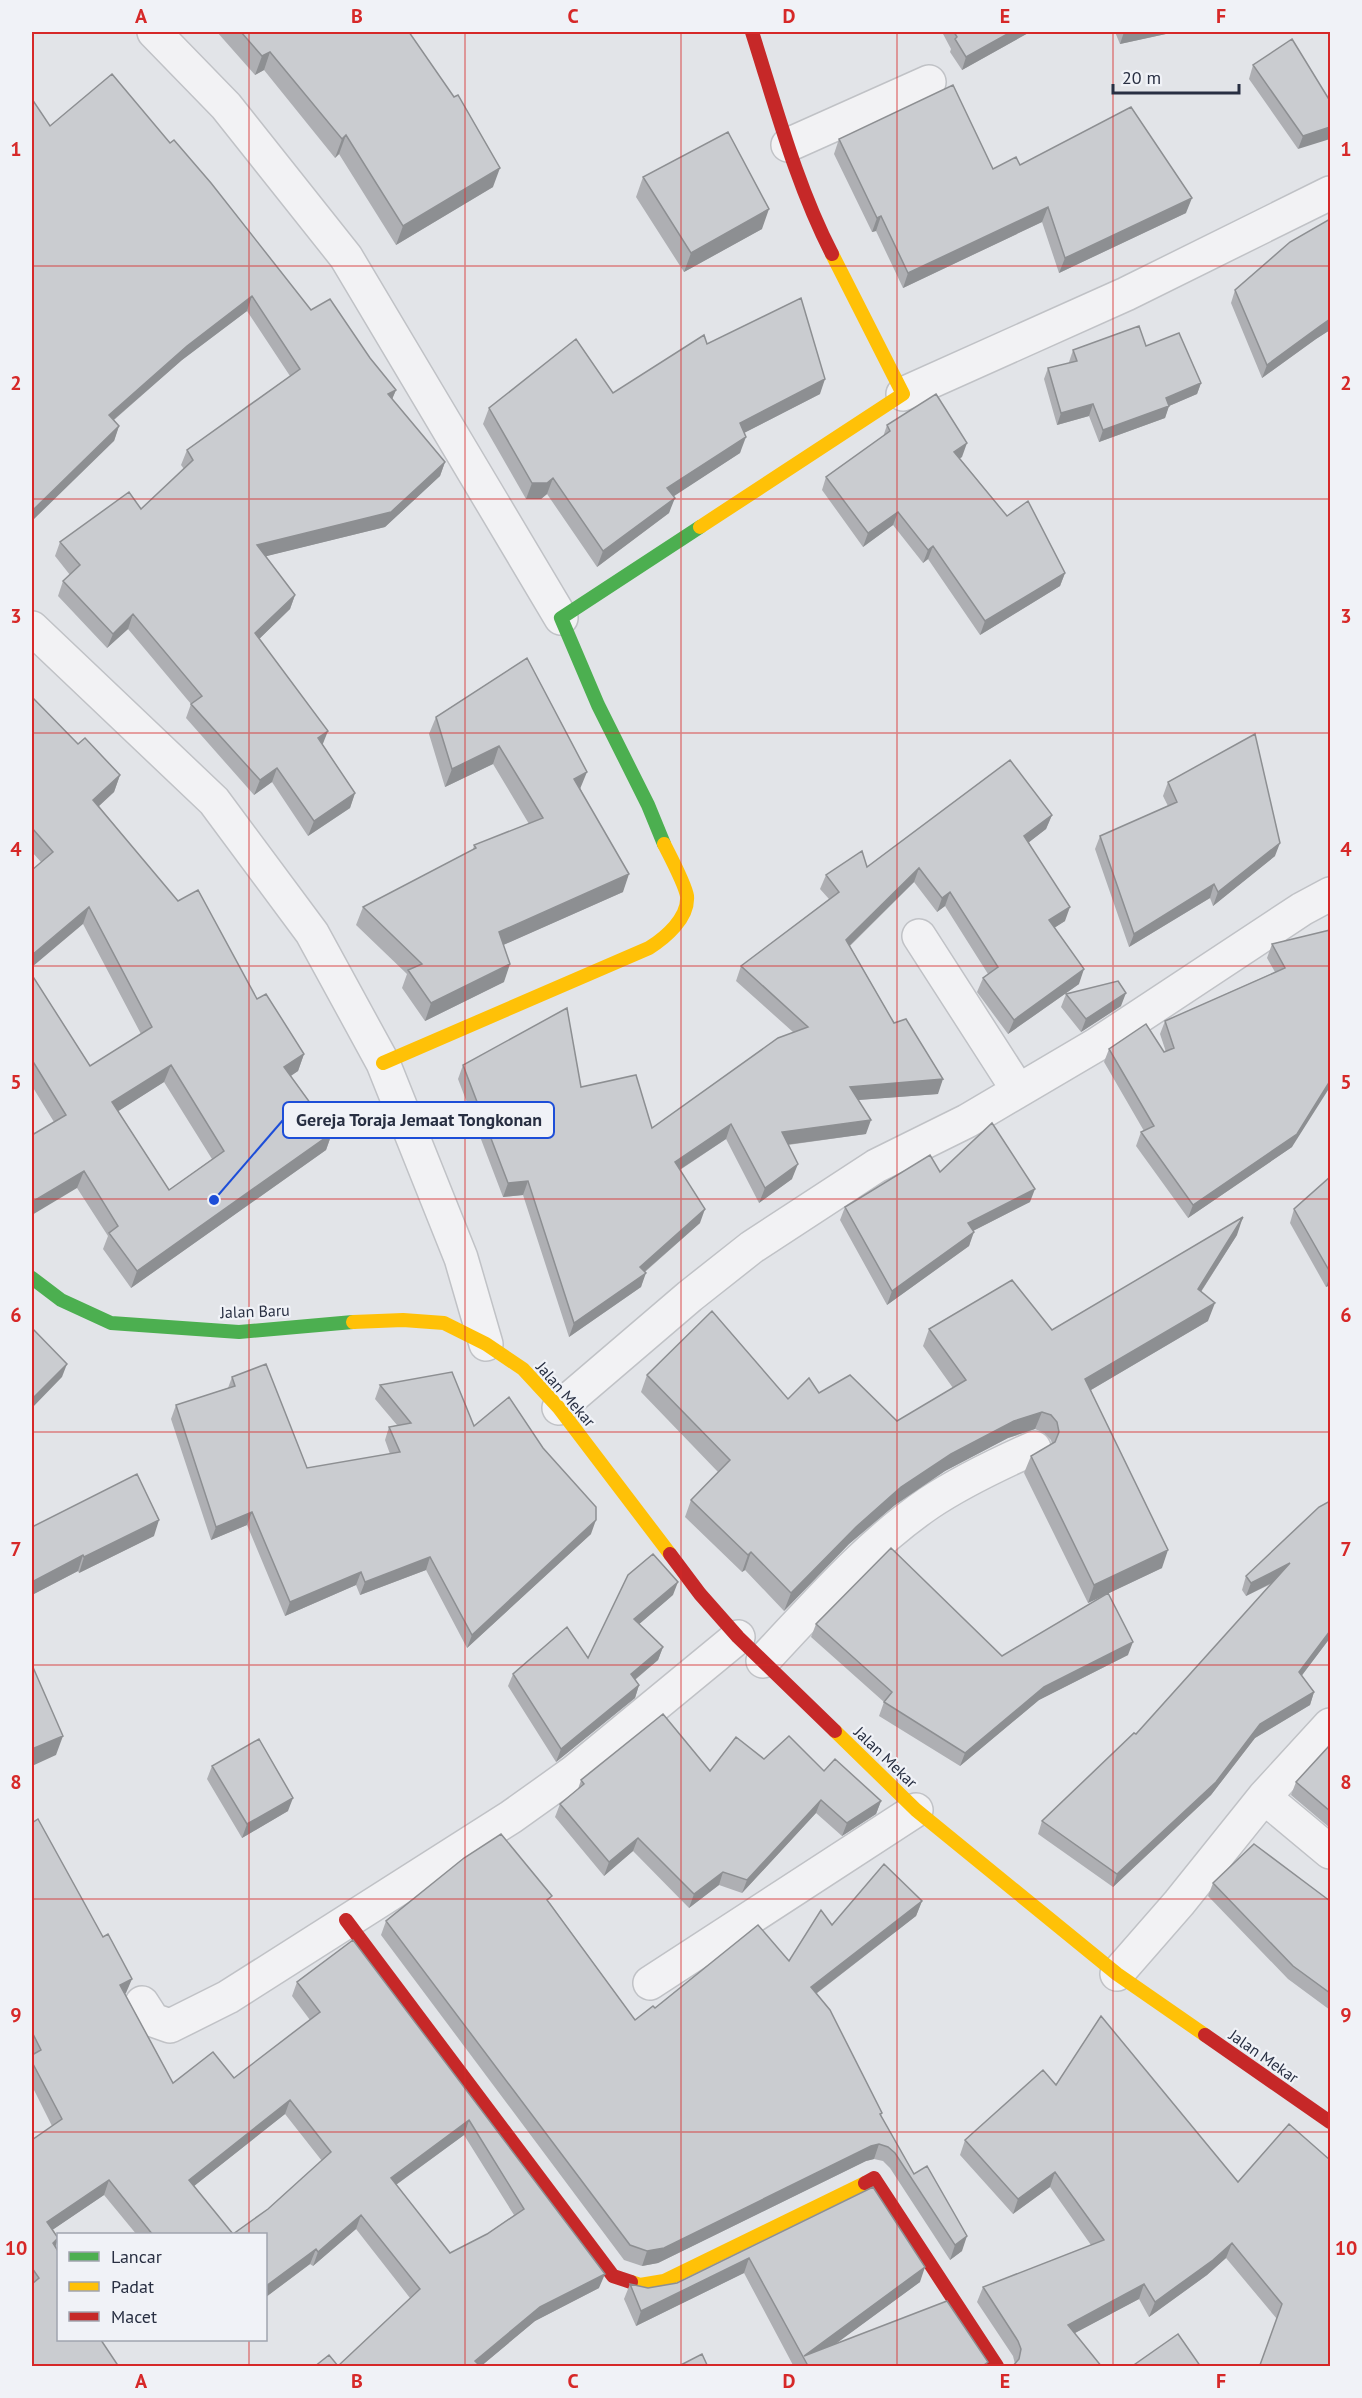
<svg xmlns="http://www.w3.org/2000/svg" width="1362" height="2398" viewBox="0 0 1362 2398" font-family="'PT Sans',sans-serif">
	<rect width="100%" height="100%" fill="#e2e4e8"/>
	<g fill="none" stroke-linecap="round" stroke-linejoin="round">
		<defs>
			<path id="street" d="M154,32l72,74 120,151 215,361
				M788,145l141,-63
				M903,394l223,-100 204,-101
				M32,628l182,173 98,132 71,130 78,195 25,86
				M919,936l99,154
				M559,1408l131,-112 62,-49 124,-81 91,-45 129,-76 206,-136 28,-15
				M763,1661c52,-55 103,-115 166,-158 33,-22 69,-39 105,-55
				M1264,1797l66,55
				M1117,1974l62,-71 85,-106 66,-72
				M650,1983l266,-173
				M142,2003l11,17 17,6 58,-29 283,-180 63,-45 164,-135"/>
		</defs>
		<use href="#street" stroke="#c0c2c6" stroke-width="36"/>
		<use href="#street" stroke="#f2f2f4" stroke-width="33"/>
		<path stroke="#4caf50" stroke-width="14" d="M664,844l-16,-39 -50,-100 -37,-87 139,-91
			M32,1278l29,22 50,23 128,9 114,-10"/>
		<path stroke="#ffc107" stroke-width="14" d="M700,527l203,-133 -71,-140
			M383,1063l266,-115c16,-10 40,-30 38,-52 -2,-12 -17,-40 -23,-52
			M353,1322l50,-2 41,3 42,21 37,25 36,39 111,146
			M835,1731l81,79 201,164 88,61
			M631,2282l9,3 24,-4 201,-98"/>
		<path stroke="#c62828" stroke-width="14" d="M752,32c24,75 44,152 80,222
			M670,1554l30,40 38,43 97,94
			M346,1920l267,356 18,6
			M1205,2035l125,87
			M865,2183l9,-5 123,188"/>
	</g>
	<path fill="#aeafb3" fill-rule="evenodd" d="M217,32h192l84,155 -97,58 -57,-91 -4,4 -71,-88 -9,5z
		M942,32h88l-68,38 -12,-18 1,-3z
		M1115,32h60l-55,12z
		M1253,65l77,36 -32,48 -49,-70z
		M50,126l261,184 59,48 26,32 -4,9 53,63 -5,14 -55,51 -119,29 29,39 -5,14 -31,30 64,106 32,48 -5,15 -42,28 -36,-54 -18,13 -68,-77 5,-14 -63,-75 -21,19 -49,-52 5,-15 7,-6 -15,-19 5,-14 81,-33 43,-40 -3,-4 6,-15 103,-74 -43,-65 -65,49 -68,60 5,6 -5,15z
		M839,139l154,30 27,-4 166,48 -127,60 -17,-51 -139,66 -27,-57 -4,1 -38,-78z
		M643,177l119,52 -78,43 -48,-75z
		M1330,219v111l-14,9 -54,39 -31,-75 4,-13z
		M707,344l113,50 -76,39 -4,20 -67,43 -4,17 -72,54 -50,-73 -6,5h-15l-43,-75 6,-16 124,-15z
		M1146,346l55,37 -4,11 -28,12 -4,12 -66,24 -10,-26 -32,9 -13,-46 4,-11 21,-5v-1l4,-12z
		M887,425l75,32 -2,1 47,58 58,57 -5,13 -80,49 -52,-76 -5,4 -30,-38 -30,22 -41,-57 4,-13 57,-40z
		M527,658l96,234 -120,53 1,37 -79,39 -23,-33 5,-14 -51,-49 7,-18 110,-57 1,-5 55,-21 -36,-60 -48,23 -16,-53 7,-17z
		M32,697l46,47 42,31 -6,17 -15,14 158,193 47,55 -6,17 -7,5 41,57 -6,17 -195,138 -28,-39 5,-13 -31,-48 -23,-66 -22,-36v-111l58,91 51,-32 -58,-110 -42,-62 -9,-10zM164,1082l48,77 -43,31 -51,-79z
		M1168,782l107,74 -62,50 -3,-8 -81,49 -34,-98 5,-13 68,-30 -5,-10z
		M1052,815l-6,14 -17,13 36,79 -11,7 25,56 -71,50 -31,-42 6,-14 5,-4 -43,-68 -8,6 -23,-30 -64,64 44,77 44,71 -80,6 8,34 -78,11 4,34 -33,24 -33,-64 -46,31 20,53 -55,49 -4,15 -72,50 -46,-142 -20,2 -45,-118 5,-14 118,22 71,41 141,-96 -57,-51 5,-15 88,-67 -9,-10 6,-14 41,-8z
		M1330,930l-38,217 -104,71 -52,-72 5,-14 3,-1 -40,-69 5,-13 55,3h2l-6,-18 5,-13 110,-49 -8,-14 5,-14z
		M1066,994l55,12 -40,26 -20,-25z
		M940,1172l90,30 -57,29 -4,15 -82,59 -47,-85 5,-13z
		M1330,1177v108l-4,2 -36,-64 4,-14z
		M1237,1235l-36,57 7,29 -117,69 71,178 -74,35 -64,-130 7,-17 21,-12 -1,-4 -7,-7 -9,-4 -27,9 -63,33 -50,34 -46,39 -65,67 -39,-41 -3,2 -57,-55 6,-17 27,-28 -77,-80 6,-17 141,24 31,-6 78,28 56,-33 -30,-42 6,-17 123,1z
		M232,1377l75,91 83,-14 -5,-14 4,-13 8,-2 -22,-26 5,-14 94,41 117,108 -124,114 -41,-78 -66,25 -4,-10 -71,31 -38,-91 -36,15 -40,-121 5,-14 52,-17z
		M1330,1501v137l-29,38 13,16 -4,13 -55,33 -44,57 -98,92 -75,-53 4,-13 94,-87 137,-151 -27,13 -4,-6 4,-14z
		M32,1527l122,9 -75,37 -1,-2 -46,24z
		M673,1595l-34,29 24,23 -5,13 -23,20 4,5 -4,13 -79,64 -48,-76 5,-12 75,-16z
		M816,1624l186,32 126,-1 -89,45 -79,66 -81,-50 5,-14 -73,-65z
		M1330,1745v83l-39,-33 5,-13z
		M764,1759l60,12 57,30 -5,13 -34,22 -26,-23 -74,80 -23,-8 -30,23 -56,-57 -29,25 -49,-59 5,-13 18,-15 3,-9 129,-9z
		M212,1766l76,45 -46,27 -35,-59z
		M32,1823l94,170 -1,1 48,89 61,-5 76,-58 -18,-24 5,-14 56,-42 246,348 -64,33 -55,46h-166l24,-1 72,-68 -54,-69 -43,37 -3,-2 -44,33v-62h-129l-33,-40 -52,35 4,17 2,93h46l-2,1 -70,26v-227l20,-14 -20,-40zM285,2114l37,47 -54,48 -35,25 -39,-48zM464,2135l50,80 -27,19 -37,19 -54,-68z
		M1213,1883l117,18v109l-42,-31 -80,-83z
		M922,1901l-6,15 -100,78 66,119 -1,3 33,58 48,77 -12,9 -60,-92 -7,-7 -9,-2 -8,2 -208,102 -16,3 -18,-6 -243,-325 5,-14 164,-18 85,117 20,-12 134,-47 43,-36z
		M1101,2016l229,351h-71l18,-48 -51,-61 -19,17 -58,42 -10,-18 -124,65 -2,-8 -36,-54 6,-15 108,-42 -41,-58 -37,27 -53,-59 5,-15 91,-55z
		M873,2187l47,95 -84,61 151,24h-193l-50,-94 -108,53 -12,-27 6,-15 18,4 29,-5z"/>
	<path fill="#8d8f92" d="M1011,32h19l-68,38 4,-13z
		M1124,32h51l-55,12z
		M270,52l-6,18 -9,5 7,-19z
		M1330,127v12l-32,10 5,-13z
		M346,135l-7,19 -4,4 7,-19z
		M500,168l-7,19 -97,58 7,-19z
		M1192,198l-6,15 -127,60 6,-15z
		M1048,207l-6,15 -139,66 5,-15z
		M769,209l-7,20 -78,43 7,-19z
		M881,216l-5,15 -4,1 5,-14z
		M252,296l-5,15 -65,49 -79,69 6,-14 78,-69z
		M1330,319v11l-14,9 -54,39 5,-13 53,-39z
		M825,379l-5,15 -86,44 6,-15z
		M1201,383l-4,11 -28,12 -4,12 -66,24 4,-12 63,-32z
		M396,390l-6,14 -2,-10z
		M1093,404l-4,12 -32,9 4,-12z
		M119,426l-5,15 -82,80v-10z
		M746,437l-6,16 -78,51 5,-16z
		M967,443l-5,14 -13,8 5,-13z
		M445,462l-5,14 -55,51 -134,33 6,-15z
		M553,478l-6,16 -6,5h-15l6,-16z
		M675,498l-6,15 -72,54 6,-16z
		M898,512l-5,13 -30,22 5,-14z
		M933,546l-5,13 -5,4 5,-13z
		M1065,573l-5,13 -80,49 5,-14z
		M295,595l-5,14 -40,39 5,-15z
		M133,614l-5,15 -21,19 6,-14z
		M328,731l-6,15 -4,-8z
		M499,746l-6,18 -48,23 7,-18z
		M277,768l-5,14 -18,13 6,-15z
		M587,772l-7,17 -6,-10z
		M120,775l-6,17 -27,25 6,-17z
		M355,793l-5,15 -42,28 6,-15z
		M1052,815l-6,14 -27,21 5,-14z
		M1280,843l-5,13 -62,50 5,-14z
		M919,868l-5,14 -73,72 5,-14z
		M629,874l-6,18 -131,58 7,-18z
		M1214,884l-4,14 -81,49 5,-13z
		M950,892l-5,14 -8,6 5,-14z
		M89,907l-6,17 -51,43v-12z
		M1070,907l-5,14 -22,14 6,-15z
		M510,964l-6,18 -79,39 6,-18z
		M1084,969l-5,15 -71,50 6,-14z
		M1126,993l-5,13 -40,26 5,-13z
		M304,1054l-6,17 -20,13 6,-17z
		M171,1065l-7,17 -58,37 6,-17z
		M943,1079l-5,15 -93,7 5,-14z
		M1330,1081v6l-38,60 -104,71 5,-13z
		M871,1120l-5,14 -89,12 5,-14z
		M731,1124l-5,15 -56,37 5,-14z
		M332,1133l-6,17 -195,138 6,-17z
		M798,1164l-6,15 -33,24 6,-15z
		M84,1171l-7,17 -45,27v-13z
		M528,1181l-5,14 -20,2 5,-14z
		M1035,1189l-5,13 -67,34 5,-13z
		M705,1209l-5,14 -65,57 11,-7 -5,14 -72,50 5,-14z
		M1243,1217l-6,18 -46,72 7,-18z
		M974,1232l-5,14 -82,59 5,-14z
		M1330,1276v9l-4,2z
		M1215,1303l-7,18 -129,76 6,-18z
		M67,1364l-5,13 -30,31v-9z
		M1042,1412l-7,17 -27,9 -63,33 -50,34 -46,39 -65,67 7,-18 65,-66 45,-40 50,-33 63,-33z
		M252,1512l-5,13 -36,15 5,-13z
		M159,1520l-5,16 -75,37 5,-16z
		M596,1520l-5,14 -124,114 5,-13z
		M1168,1550l-6,18 -74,35 6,-18z
		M751,1552l-6,18 -3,2 6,-17z
		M83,1555l-5,16 -46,24v-13z
		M430,1557l-4,13 -66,25 5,-13z
		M1290,1563l-5,13 -39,20 5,-13z
		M361,1572l-5,13 -71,31 5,-14z
		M678,1582l-5,13 -43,37 4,-13z
		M1330,1631v7l-36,48 5,-14z
		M1133,1642l-5,13 -89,45 -79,66 5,-13 79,-66z
		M663,1647l-5,13 -32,27 5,-13z
		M639,1685l-4,13 -79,64 5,-13z
		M1314,1692l-4,13 -55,33 -44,57 -98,92 4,-13 143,-150z
		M63,1736l-7,19 -24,11v-17z
		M293,1798l-5,13 -46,27 5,-14z
		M821,1800l-5,13 -74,80 5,-13z
		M881,1801l-5,13 -34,22 5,-13z
		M638,1838l-5,13 -29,25 5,-14z
		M723,1872l-4,13 -30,23 5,-14z
		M922,1901l-6,15 -111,86 6,-15z
		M132,1979l-6,14 -12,6 6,-14z
		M290,2100l-5,14 -101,80 5,-14z
		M469,2120l-5,15 -78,57 5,-14z
		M879,2144l-5,15 -8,2 -208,102 -16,3 5,-15 224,-105z
		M1055,2172l-5,15 -37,27 5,-15z
		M109,2180l-5,15 -62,42 5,-15z
		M361,2215l-5,14 -43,37 5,-14z
		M967,2236l-5,15 -12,9 5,-15z
		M58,2239l-5,14v-10z
		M1232,2243l-6,15 -19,17 -58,42 6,-15z
		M316,2249l-6,15 -44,33v-11z
		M749,2258l-5,15 -108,53 5,-15z
		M925,2267l-5,15 -113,83 -3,-9z
		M605,2274l-6,14 -64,33 -55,46h-7l2,-6 65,-54z
		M1144,2284l-5,15 -77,41 6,-15z"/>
	<path fill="#caccd0" stroke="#8d8f92" stroke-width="1.5" fill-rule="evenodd" d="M241,32h168l45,65 4,-2 42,73 -97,58 -57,-91 -4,4 -72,-87 -8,4z
		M954,32h57l-45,25 -11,-18 2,-2z
		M1292,39l38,62v26l-27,9 -50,-71z
		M112,74l58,69 4,-3 37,43 100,127 19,-11 40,59 26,32 -8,4 57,68 -54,50 -134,33 38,50 -40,38 73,98 -10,7 37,55 -41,28 -37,-53 -17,12 -69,-76 11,-8 -69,-82 -20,20 -50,-53 17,-16 -20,-23 69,-50 12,17 52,-49 -6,-10 113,-81 -48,-73 -65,50 -78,69 10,11 -87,85v-412l18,27z
		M953,85l40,84 23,-12 4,8 111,-58 61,91 -127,60 -17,-51 -140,66 -27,-57 -4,2 -38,-79z
		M728,132l41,77 -78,44 -48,-76z
		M1330,219v100l-10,7 -53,39 -32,-75 55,-48z
		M801,298l24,81 -85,44 6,14 -79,51 8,10 -72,53 -50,-73 -6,5h-15l-43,-75 87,-69 37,54 91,-58 3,9z
		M1139,326l7,20 33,-13 22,50 -35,15 3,8 -66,24 -10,-26 -32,9 -13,-45 29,-7 -4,-11z
		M936,394l31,49 -13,9 53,64 21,-15 37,72 -80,48 -52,-75 -5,4 -30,-38 -30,21 -42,-56 64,-46 -3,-6z
		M527,658l60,114 -13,7 55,95 -130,58 11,32 -79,39 -23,-33 14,-6 -59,-57 113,-59 -2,-3 69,-27 -44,-72 -47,23 -16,-52z
		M32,697l46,47 7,-6 35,37 -27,25 85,101 20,-11 59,109 9,-5 38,60 -20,13 48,66 -195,138 -28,-38 9,-7 -34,-55 -52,31v-67l34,-20 -34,-55v-85l58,91 62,-39 -63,-120 -57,48v-85l21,-18 -21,-24zM171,1065l53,86 -55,39 -57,-88z
		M1255,734l25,109 -62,49 -4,-8 -80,50 -34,-98 77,-34 -9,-20z
		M1010,760l42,55 -28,21 46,71 -21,13 35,49 -70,51 -31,-42 15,-11 -48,-75 -8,6 -23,-30 -73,72 48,83 12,-4 37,60 -93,8 21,33 -89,12 16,32 -33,24 -34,-64 -56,38 30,47 -65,58 6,6 -72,50 -46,-142 -20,2 -45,-118 104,-57 14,79 55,-12 16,53 126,-90 30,-11 -67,-61 98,-74 -13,-17 36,-24 5,16z
		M1330,930v151l-33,53 -104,71 -52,-73 13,-6 -45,-77 37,-25 18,28 10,-4 -9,-27 120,-53 -13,-24z
		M1118,981l8,12 -40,26 -20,-25z
		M992,1123l43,66 -67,34 6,9 -82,59 -47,-84 85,-52 10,17z
		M1330,1177v95l-36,-63z
		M1243,1217l-45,72 17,14 -130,76 83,171 -74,35 -63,-129 24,-14 4,-10 -2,-10 -6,-7 -9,-3 -28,9 -63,33 -50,33 -45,40 -65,66 -40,-41 -3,3 -57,-55 39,-40 -83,-85 65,-64 76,88 21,-21 10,15 31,-18 47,46 69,-41 -37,-51 83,-49 40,50z
		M32,1328l35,36 -35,35z
		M266,1364l41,104 93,-16 -11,-25 22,-4 -31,-38 72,-13 22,54 35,-29 34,51 53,59v13l-124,115 -42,-78 -65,25 -4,-10 -71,30 -38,-90 -36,15 -40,-122 59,-19 -3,-9z
		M137,1474l22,46 -75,37 -1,-2 -51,27v-55z
		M1330,1501v130l-31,41 15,20 -54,32 -44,58 -99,92 -75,-53 92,-88 2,1 154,-171 -39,20 -5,-7 73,-69z
		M891,1548l111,108 106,-63 25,49 -89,45 -79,66 -81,-51 8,-10 -76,-68z
		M653,1554l25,28 -44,37 29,28 -32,27 8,11 -78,64 -48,-75 54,-47 21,31 40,-83z
		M32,1665l31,71 -31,13z
		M663,1714l47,57 26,-34 28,22 25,-23 35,35 11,-12 46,42 -34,22 -26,-23 -74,80 -24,-8 -29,22 -56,-56 -29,24 -49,-58 24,-20 -3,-4z
		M259,1739l34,59 -46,26 -35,-58z
		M1330,1745v66l-34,-29z
		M38,1819l65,118 5,-3 24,45 -12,6 53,98 40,-31 21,26 86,-66 -23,-30 56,-42 252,334 -65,33 -65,54 3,3 -2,3h-162l15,-12 9,11 82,-77 -59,-74 -43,37 -2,-3 -50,37v-51h-113l-44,-55 -62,42 11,16 -5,5 5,8v89h43l18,27h-87v-83l7,-6 -7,-10v-128l30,-21 -30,-57v-7l9,-5 -9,-18v-209zM290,2100l41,52 -63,57 -35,25 -44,-54zM469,2120l55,89 -37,25 -37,19 -59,-75z
		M501,1834l51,62 -5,4 88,120 18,-14 2,2 103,-83 31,36 32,-51 11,15 52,-61 38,37 -111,86 19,23 52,103 -2,1 34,60 13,-8 40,70 -12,9 -60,-92 -7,-6 -9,-3 -8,2 -207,102 -17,3 -17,-6 -244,-324 78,-63z
		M1254,1844l76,57v92l-37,-27 -80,-83z
		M1101,2016l137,166 51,-58 41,36v207h-69l-1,-2 22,-61 -50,-61 -19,17 -58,42 -11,-18 -76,41 34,42h-90l7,-8 2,-10 -3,-8 -35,-54 121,-47 -49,-68 -37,27 -53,-59 78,-70 13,15z
		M873,2187l52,80 -121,89 143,-55 41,61 -4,3 1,2h-181l3,-3 -58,-106 -108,53 -11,-27 18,4 29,-5z
		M1178,2334l23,33h-70z
		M702,2354l6,13h-31z"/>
	<path fill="none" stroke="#d62828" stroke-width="1.5" stroke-opacity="0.55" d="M249,32v2202M465,32v2334M681,32v2334M897,32v2334M1113,32v2334M32,266h1298M32,499h1298M32,733h1298M32,966h1298M32,1199h1298M32,1432h1298M32,1665h1298M32,1899h1298M32,2132h1298M249,2340v26"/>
	<g text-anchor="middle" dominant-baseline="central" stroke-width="4.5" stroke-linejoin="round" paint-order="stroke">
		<g font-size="16" fill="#282f42" stroke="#f0f2f7">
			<text transform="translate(255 1311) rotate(-2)">Jalan Baru</text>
			<text transform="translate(566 1394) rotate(49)">Jalan Mekar</text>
			<text transform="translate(886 1757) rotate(44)">Jalan Mekar</text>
			<text transform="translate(1264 2056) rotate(35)">Jalan Mekar</text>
		</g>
	</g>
	<path fill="none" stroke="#1d4ed8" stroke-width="2" d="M214 1200L283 1120"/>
	<circle fill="#1d4ed8" stroke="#f0f2f7" stroke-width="2" cx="214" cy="1200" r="6"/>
	<rect fill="#f0f2f7" stroke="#1d4ed8" stroke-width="2" x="283" y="1102" width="271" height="36" rx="6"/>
	<g font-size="18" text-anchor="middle" font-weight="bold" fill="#282f42">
		<text x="419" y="1126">Gereja Toraja Jemaat Tongkonan</text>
	</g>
	<rect width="1362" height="2398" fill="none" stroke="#f0f2f7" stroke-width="66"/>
	<rect x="57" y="2233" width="210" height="108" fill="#f0f2f7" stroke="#a0a4af" stroke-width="1.5"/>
	<rect x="69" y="2252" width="30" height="9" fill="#4caf50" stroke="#a0a4af" stroke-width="1.5"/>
	<text x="111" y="2263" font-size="18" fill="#282f42">Lancar</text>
	<rect x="69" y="2282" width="30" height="9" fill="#ffc107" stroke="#a0a4af" stroke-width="1.5"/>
	<text x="111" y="2293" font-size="18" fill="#282f42">Padat</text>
	<rect x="69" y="2312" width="30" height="9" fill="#c62828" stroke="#a0a4af" stroke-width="1.5"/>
	<text x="111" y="2323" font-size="18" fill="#282f42">Macet</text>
	<path d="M1113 84v9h126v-9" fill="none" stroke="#282f42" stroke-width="3"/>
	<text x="1122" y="84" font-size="18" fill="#282f42" stroke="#f0f2f7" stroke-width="4.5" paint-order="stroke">20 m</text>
	<rect x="33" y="33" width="1296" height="2332" fill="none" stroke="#d62828" stroke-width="2"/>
	<g font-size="20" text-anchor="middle" font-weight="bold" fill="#d62828">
		<text x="141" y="23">A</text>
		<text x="357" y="23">B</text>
		<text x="573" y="23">C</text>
		<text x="789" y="23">D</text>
		<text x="1005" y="23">E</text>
		<text x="1221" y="23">F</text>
		<text x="16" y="156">1</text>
		<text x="1346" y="156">1</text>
		<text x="16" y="390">2</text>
		<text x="1346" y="390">2</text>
		<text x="16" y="623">3</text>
		<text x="1346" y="623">3</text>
		<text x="16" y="856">4</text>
		<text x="1346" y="856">4</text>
		<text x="16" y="1089">5</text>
		<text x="1346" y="1089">5</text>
		<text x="16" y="1322">6</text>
		<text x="1346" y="1322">6</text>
		<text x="16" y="1556">7</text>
		<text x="1346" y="1556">7</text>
		<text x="16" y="1789">8</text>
		<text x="1346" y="1789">8</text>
		<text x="16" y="2022">9</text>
		<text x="1346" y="2022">9</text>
		<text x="16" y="2255">10</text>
		<text x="1346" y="2255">10</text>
		<text x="141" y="2388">A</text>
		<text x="357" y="2388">B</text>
		<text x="573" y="2388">C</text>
		<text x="789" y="2388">D</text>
		<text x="1005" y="2388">E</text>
		<text x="1221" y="2388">F</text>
	</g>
</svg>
